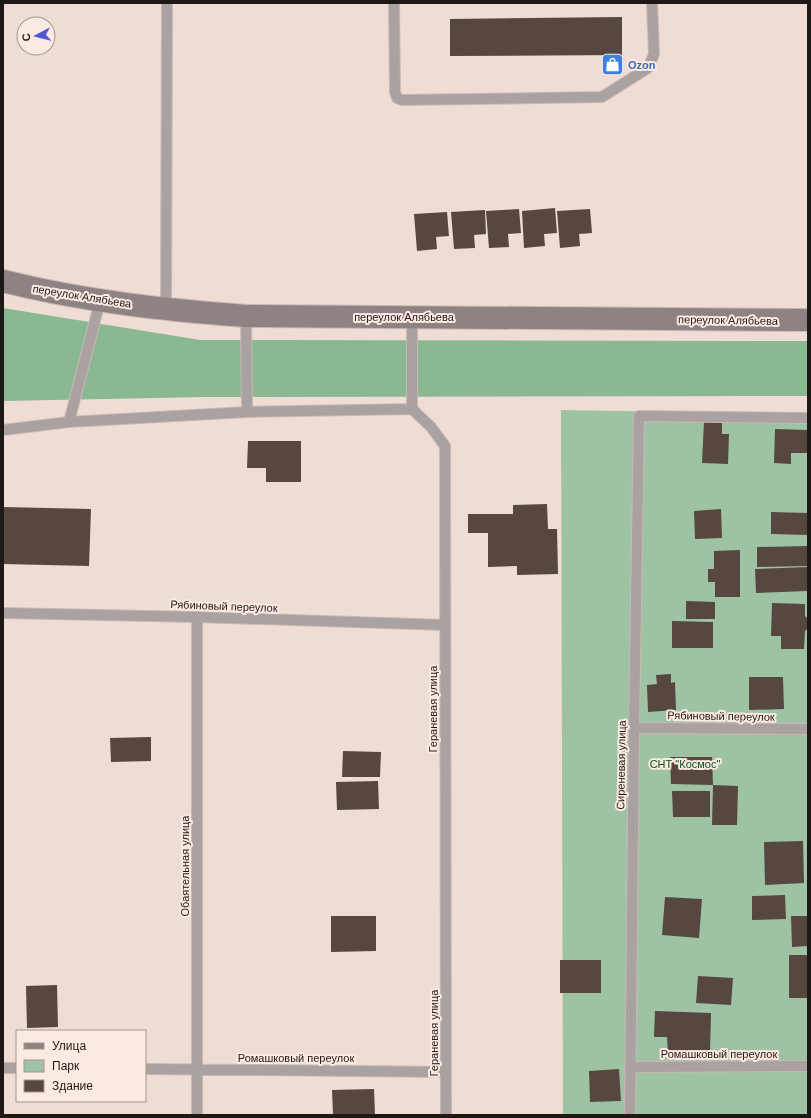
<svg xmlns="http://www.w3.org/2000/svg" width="811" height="1118" viewBox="0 0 811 1118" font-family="Arial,sans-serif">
	<rect width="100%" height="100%" fill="#eedcd5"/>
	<path fill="#9ec3a4" d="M561,410l247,4v701h-245z"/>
	<path fill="#89b891" d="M3,308l197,32 608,1v55l-604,1 -201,4z"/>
	<path fill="#564741" d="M622,17v38l-172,1v-37z
		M555,208l2,25 -13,1 1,12 -21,2 -2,-37z
		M519,209l2,24 -13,1 1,13 -20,1 -3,-37z
		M590,209l2,24 -13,1 1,12 -20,2 -3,-37z
		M485,210l1,24 -12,1 1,13 -21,1 -3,-37z
		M447,212l2,24 -13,1 1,12 -20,2 -3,-37z
		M704,421l18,1v12h7l-1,30 -26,-1z
		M775,429l33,1v23h-17v11l-17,-1z
		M248,441h53v41h-35v-14h-19z
		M547,504l1,25h9l1,45 -41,1v-9l-29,1v-34h-20v-19h45v-9z
		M3,507l88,2 -2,57 -86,-2z
		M721,509l1,29 -27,1 -1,-28z
		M771,512l37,1v22l-37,-1z
		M808,546v20l-51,1v-20z
		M740,550v47h-25v-15h-7v-13h6v-18z
		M808,567v24l-52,2 -1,-24z
		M686,601l29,1v17h-29z
		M772,603l33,1v12l3,3v9l-3,3 -1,18h-23v-13h-10z
		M672,621l41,1v26h-41z
		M671,674v9l4,-1 1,28 -28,2 -1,-27 10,-1 -1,-9z
		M749,677h34l1,32 -35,1z
		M151,737v24l-40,1 -1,-24z
		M343,751l38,1 -1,25h-38z
		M670,757h42l1,28 -42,-1z
		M378,781l1,28 -42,1 -1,-28z
		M713,785l25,1 -1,39h-25z
		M672,791h38v26h-37z
		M803,841l1,42 -39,2 -1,-43z
		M785,895l1,24 -34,1v-24z
		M665,897l37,2 -3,39 -37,-3z
		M331,916h45v35l-45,1z
		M791,916h17v30l-16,1z
		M789,955h19v43h-19z
		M560,960h41v33h-41z
		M698,976l35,2 -2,27 -35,-2z
		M57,985l1,42 -31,1 -1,-42z
		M655,1011l56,2 -1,41h-42l-1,-17h-13z
		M619,1069l2,32 -31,1 -1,-31z
		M374,1089l1,26h-42l-1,-25z"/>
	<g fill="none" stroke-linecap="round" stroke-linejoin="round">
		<defs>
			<path id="lane" d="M394,3l1,89 2,6 5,2 200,-3 46,-29 6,-14 -2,-51
				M166,308l1,-305
				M246,316l1,96
				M412,317v92l19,18 14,19 1,669
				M69,422l31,-121
				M3,430l66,-8 178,-10 165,-3
				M3,613l194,4 248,8
				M197,617v498
				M634,728l174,1
				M630,1067l178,-1
				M3,1068h14
				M145,1069l301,3
				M630,1115l4,-387 5,-312 169,2"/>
			<path id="secondary" d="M3,281c79,20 162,29 243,35l562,4"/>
		</defs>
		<use href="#lane" stroke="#c9b9b3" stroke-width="12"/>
		<use href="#secondary" stroke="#c9b9b3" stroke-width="24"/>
		<use href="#lane" stroke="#aaa1a1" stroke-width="10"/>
		<use href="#secondary" stroke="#8f8282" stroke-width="22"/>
	</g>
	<defs>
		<symbol id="shop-square" viewBox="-11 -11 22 22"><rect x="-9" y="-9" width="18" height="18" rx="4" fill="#3f7fe0" stroke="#fce9e2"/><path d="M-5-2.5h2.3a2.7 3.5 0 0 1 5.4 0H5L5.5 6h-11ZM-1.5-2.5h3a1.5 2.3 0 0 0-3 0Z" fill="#fff"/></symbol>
	</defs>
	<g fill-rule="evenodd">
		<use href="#shop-square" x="600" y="52" width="25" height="25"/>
	</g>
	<g text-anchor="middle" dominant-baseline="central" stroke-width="4" stroke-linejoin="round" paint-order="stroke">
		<g font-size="11" font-weight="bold" fill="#366cbe" stroke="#fce9e2" text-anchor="start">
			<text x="628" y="65">Ozon</text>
		</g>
		<g font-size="11" fill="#1f1916" stroke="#fce9e2">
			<text transform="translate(82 296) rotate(9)">переулок Алябьева</text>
			<text x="404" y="317">переулок Алябьева</text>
			<text transform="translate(728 320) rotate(1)">переулок Алябьева</text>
			<text transform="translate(224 606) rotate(2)">Рябиновый переулок</text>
			<text transform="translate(433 709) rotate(-90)">Гераневая улица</text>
			<text transform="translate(721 716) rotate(1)">Рябиновый переулок</text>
			<text transform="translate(621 765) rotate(-89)">Сиреневая улица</text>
			<text transform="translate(185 866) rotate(-90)">Обаятельная улица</text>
			<text transform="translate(434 1033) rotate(-90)">Гераневая улица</text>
			<text x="719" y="1054">Ромашковый переулок</text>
			<text x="296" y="1058">Ромашковый переулок</text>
		</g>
		<g font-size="11" fill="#005120" stroke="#fce9e2">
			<text x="685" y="764">СНТ "Космос"</text>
		</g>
	</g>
	<rect width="811" height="1118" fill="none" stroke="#1f1916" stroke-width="8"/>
	<rect x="16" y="1030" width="130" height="72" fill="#fce9e2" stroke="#a49690"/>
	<rect x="24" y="1043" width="20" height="6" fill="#8f8282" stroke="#a49690"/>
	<text x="52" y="1050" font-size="12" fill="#1f1916">Улица</text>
	<rect x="24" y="1060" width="20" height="12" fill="#9ec3a4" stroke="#a49690"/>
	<text x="52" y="1070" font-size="12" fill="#1f1916">Парк</text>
	<rect x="24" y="1080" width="20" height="12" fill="#564741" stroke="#a49690"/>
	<text x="52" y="1090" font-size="12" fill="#1f1916">Здание</text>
	<g transform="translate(36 36) rotate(263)"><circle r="19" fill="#fce9e2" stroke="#a49690"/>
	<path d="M0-3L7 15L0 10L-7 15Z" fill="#5059cf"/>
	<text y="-6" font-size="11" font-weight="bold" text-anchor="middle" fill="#1f1916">С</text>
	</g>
</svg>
